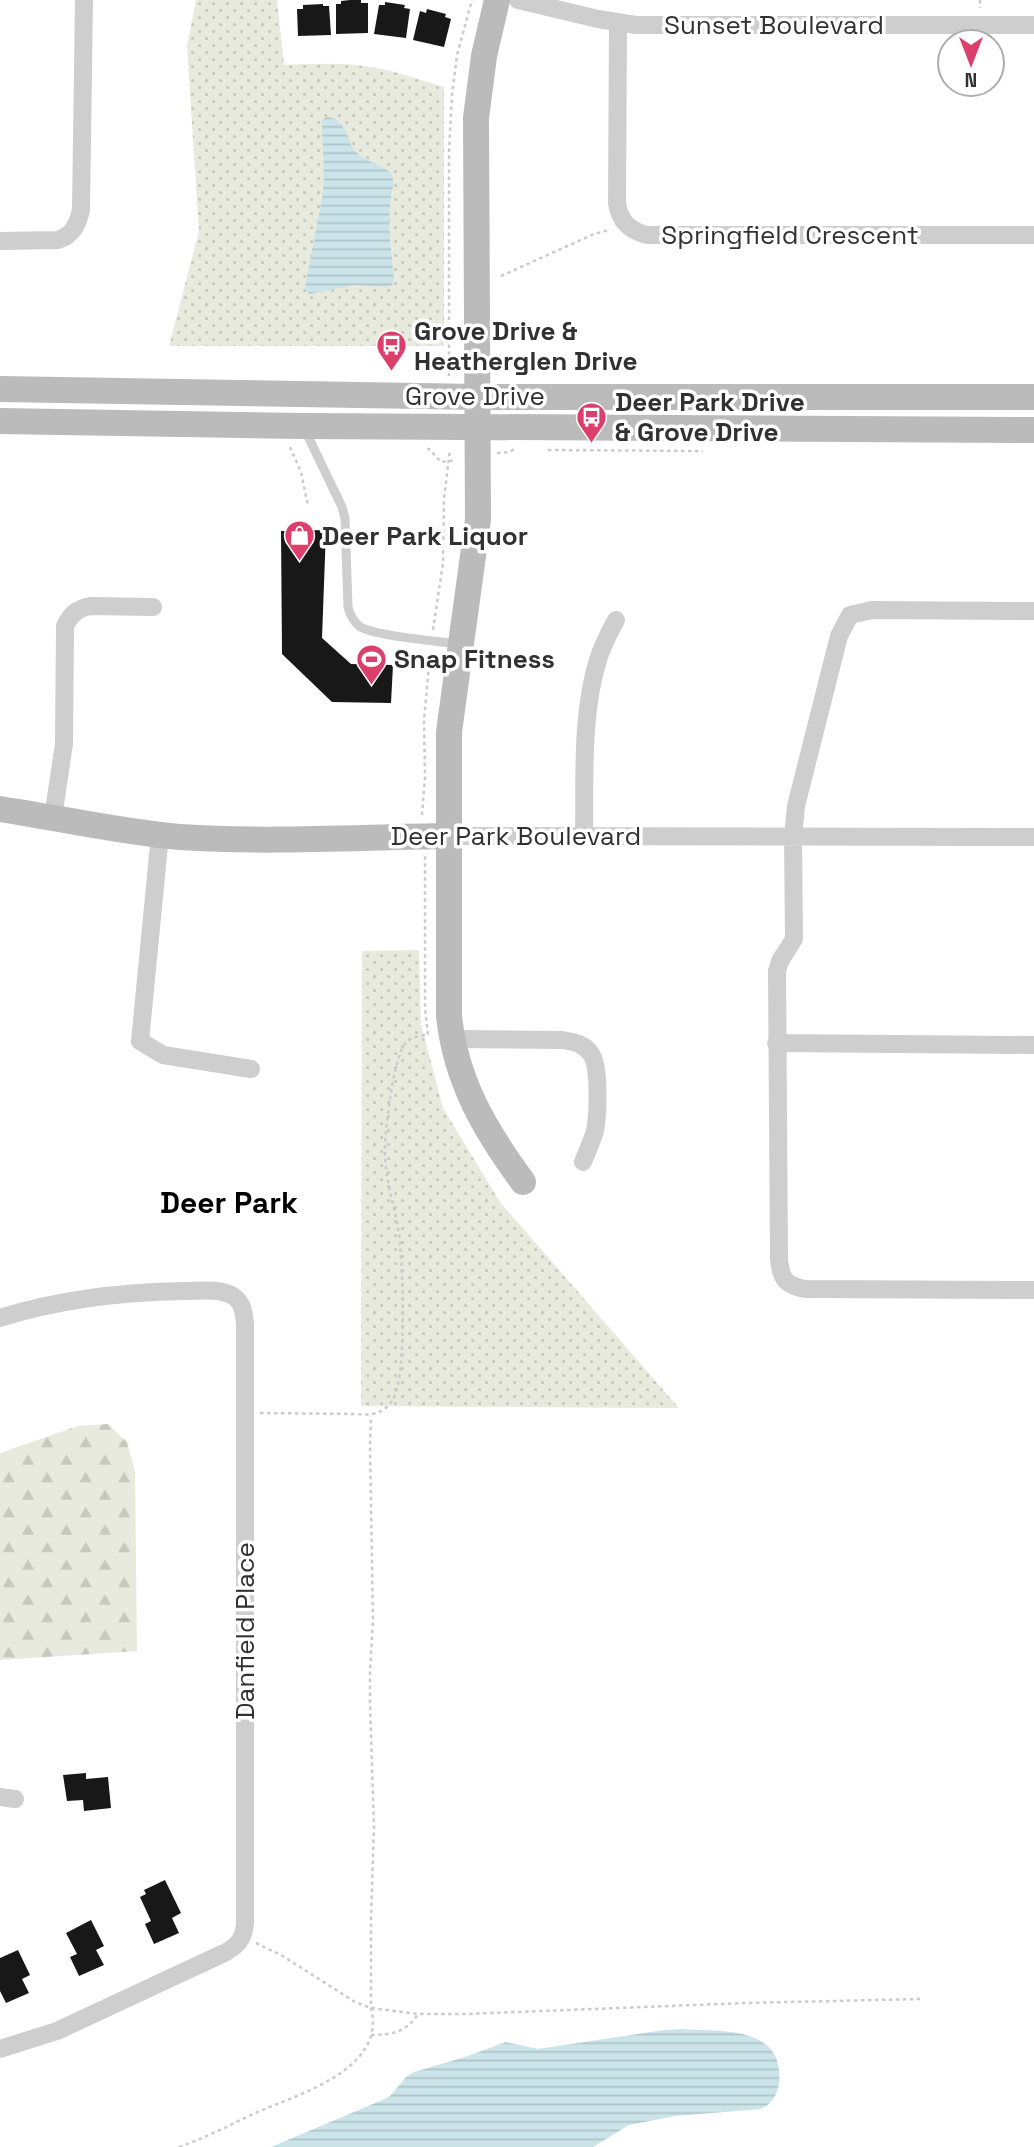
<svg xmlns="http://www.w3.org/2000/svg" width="1034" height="2147" viewBox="0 0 1034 2147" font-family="'Space Grotesk',sans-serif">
	<defs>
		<pattern id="green-dots" width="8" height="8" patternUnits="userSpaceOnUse" patternTransform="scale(1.75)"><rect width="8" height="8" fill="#e7eadd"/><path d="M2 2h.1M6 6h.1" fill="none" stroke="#c7c9be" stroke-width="1.8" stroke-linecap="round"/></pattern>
		<pattern id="forest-firs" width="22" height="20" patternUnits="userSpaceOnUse" patternTransform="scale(1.75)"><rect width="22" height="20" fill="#e7eadd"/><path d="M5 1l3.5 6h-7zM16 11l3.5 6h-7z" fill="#c7c9be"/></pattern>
		<pattern id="water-rules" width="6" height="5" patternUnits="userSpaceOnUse" patternTransform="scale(1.75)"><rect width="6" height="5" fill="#cbe4e9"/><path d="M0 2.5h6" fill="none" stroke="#afc4c8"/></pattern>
	</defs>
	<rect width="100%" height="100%" fill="#fff"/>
	<path fill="url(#green-dots)" d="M196,0h81l7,65c29,-1 59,-3 87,2 25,4 49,13 73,20v259h-275l30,-115 -12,-185z
		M419,950l2,74 22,84 57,94 179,206 -318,-2 1,-455z"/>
	<path fill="url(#forest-firs)" d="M108,1424l19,18 8,30 2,179 -137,9v-207l78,-27z"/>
	<path fill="url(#water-rules)" d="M327,117c18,2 18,18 26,31 9,15 34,16 39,28 3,6 0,15 -1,21 -4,28 0,54 3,82l-2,6 -6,2 -32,-2 -44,9 -4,-3 -1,-4 17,-88 2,-20 -2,-54v-5z
		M682,2029c40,3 103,-4 97,55 -2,11 -7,20 -18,25l-86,7 -46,9 -36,22h-322l109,-46 10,-5 16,-19 8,-5 51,-15 41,-15 32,7 126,-19z"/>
	<path fill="#181818" d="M350,0h11v3h7v30l-32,1v-30h5v-3z
		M385,2l20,3 -1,3 6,1 -4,29 -32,-4 5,-29h6z
		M323,4v2h6l2,29 -33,1 -1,-27h6v-4z
		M427,9l19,5 -1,3 6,2 -7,28 -31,-7 7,-29 6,2z
		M326,530l-4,108 29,26 42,1 -2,38 -59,-1 -50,-48 -1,-123z
		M86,1773v6l22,-2 3,31 -27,3 -1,-11 -16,1 -4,-26z
		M165,1880l16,33 -9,5 7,15 -25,11 -9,-20 6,-3 -11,-24 6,-3 -2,-4z
		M91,1920l13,26 -8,4 8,15 -25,11 -9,-19 7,-3 -11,-21z
		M18,1950l12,25 -8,4 7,14 -23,10 -6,-12v-33z"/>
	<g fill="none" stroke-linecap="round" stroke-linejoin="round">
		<path stroke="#cbcbcb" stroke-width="2.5" stroke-dasharray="3.5 3.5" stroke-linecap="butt" d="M980,0v8
			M501,276l93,-42 15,-4
			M449,376v-224l3,-57 5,-40 15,-55
			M290,447l11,25 7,34
			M427,449h2l12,13 15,-2
			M548,450l155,1
			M497,453l13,-1 4,-3
			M433,630l10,-67 1,-64 6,-50
			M422,815l3,-38 -1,-57 6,-66
			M260,1413l97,1c16,2 28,-1 36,-15 14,-23 10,-135 6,-165 -4,-26 -13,-52 -14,-79 -1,-21 8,-93 19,-110 6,-8 14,-9 24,-10l-3,-27v-152
			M256,1943l25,12 74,47 16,6 47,6h48l279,-11 175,-4
			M371,2035c20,0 36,-3 47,-21
			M179,2147c26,-9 49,-21 74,-33 42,-19 134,-43 118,-106v-89l3,-92 -4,-123v-33l3,-51 -3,-175 1,-29"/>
		<path stroke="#cecece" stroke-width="9" d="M304,428l38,79 3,11 3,89c2,8 5,14 11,19 13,10 78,15 99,18"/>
		<path stroke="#cecece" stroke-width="18" d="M518,0l80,19 38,6h398
			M618,23l-1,180c3,19 12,27 30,32h387
			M0,241l58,-1c15,-5 20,-16 23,-30l3,-210
			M1034,611l-162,-1 -22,5 -11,21 -43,170 -3,30 1,103 -14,22 -3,10 2,288c2,20 6,26 26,30l229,1
			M53,817l11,-73 1,-118c6,-12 12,-17 25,-20l63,1
			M160,835l-20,206 23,14 88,14
			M584,835c1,-58 -3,-120 14,-175 4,-14 11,-27 18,-40
			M449,836l585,1
			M452,1039l110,1c11,2 22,3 29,14 9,12 7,61 4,77 -3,10 -8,21 -12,31
			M776,1043l258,2
			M0,1318c60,-19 123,-26 185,-27 15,0 34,-3 48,5 10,6 11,18 12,28v599c-1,16 -8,24 -23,31l-165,77 -57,18
			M0,1797l15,2"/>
		<path stroke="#bbb" stroke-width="26" d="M497,0l-13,56 -8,62 2,401 -29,213v284c7,66 36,114 74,166
			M0,389l478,8h556
			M0,421l303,5 731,4
			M0,809c60,9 120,23 180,28 89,6 180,0 269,-1"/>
	</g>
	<defs>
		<symbol id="bus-pin" viewBox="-11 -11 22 30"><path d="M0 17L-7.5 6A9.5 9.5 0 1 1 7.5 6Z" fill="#dc3f6b" stroke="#fff"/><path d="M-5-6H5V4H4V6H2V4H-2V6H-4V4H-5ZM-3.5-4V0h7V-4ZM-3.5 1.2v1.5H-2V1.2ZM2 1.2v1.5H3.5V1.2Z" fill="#fff"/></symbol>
		<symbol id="shop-pin" viewBox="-11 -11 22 30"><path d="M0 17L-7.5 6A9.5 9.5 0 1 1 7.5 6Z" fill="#dc3f6b" stroke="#fff"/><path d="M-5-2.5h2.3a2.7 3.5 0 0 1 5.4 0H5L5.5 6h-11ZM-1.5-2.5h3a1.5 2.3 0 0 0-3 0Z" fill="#fff"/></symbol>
		<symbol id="stadium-pin" viewBox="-11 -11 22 30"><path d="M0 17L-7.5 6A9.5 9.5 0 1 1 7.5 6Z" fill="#dc3f6b" stroke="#fff"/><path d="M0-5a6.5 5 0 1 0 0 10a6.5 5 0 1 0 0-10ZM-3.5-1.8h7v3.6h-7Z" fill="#fff"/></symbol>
	</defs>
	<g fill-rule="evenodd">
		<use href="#bus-pin" x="374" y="328" width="35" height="47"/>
		<use href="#bus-pin" x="574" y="400" width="35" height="47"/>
		<use href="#shop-pin" x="282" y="518" width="35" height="47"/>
		<use href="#stadium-pin" x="354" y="642" width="35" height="47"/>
	</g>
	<g text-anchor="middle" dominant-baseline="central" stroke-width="7" stroke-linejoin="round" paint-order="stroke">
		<g font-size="26" fill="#313131" stroke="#fff">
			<text x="774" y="25">Sunset Boulevard</text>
			<text x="790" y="235">Springfield Crescent</text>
			<text x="475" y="396">Grove Drive</text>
			<text x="516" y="836">Deer Park Boulevard</text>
			<text transform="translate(245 1631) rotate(-90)">Danfield Place</text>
		</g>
		<g font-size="26" font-weight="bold" fill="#313131" stroke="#fff" text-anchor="start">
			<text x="414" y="331">Grove Drive &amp;<tspan x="414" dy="30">Heatherglen Drive</tspan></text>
			<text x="615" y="402">Deer Park Drive<tspan x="615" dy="30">&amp; Grove Drive</tspan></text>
			<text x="322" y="536">Deer Park Liquor</text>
			<text x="394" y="659">Snap Fitness</text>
		</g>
		<g font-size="30" font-weight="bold" fill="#000" stroke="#fff">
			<text x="229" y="1202">Deer Park</text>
		</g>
	</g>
	<g transform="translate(971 63) rotate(180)"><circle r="33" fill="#ffffff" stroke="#adadad" stroke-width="2"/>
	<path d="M0-5L12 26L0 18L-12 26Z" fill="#dc3f6b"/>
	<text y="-10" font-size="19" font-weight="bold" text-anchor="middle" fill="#313131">N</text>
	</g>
</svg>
